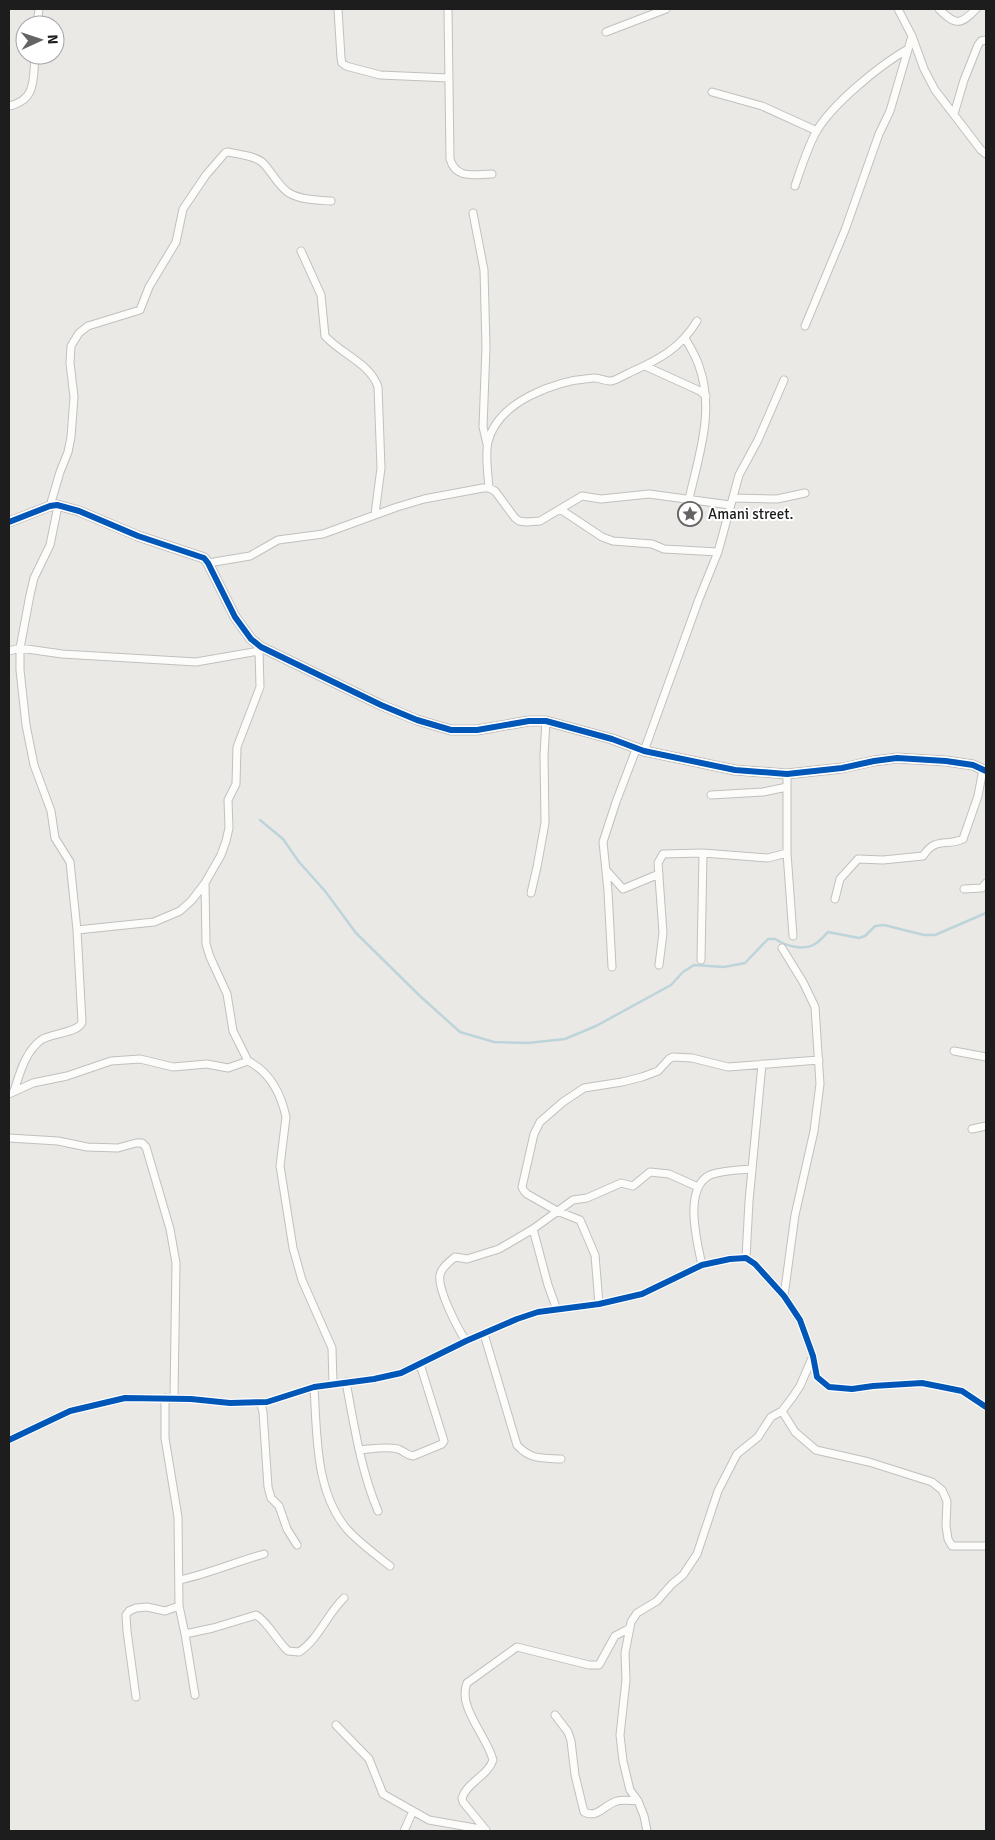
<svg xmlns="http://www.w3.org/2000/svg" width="995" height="1840" viewBox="0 0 995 1840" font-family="Signika,sans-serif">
	<rect width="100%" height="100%" fill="#ebe9e6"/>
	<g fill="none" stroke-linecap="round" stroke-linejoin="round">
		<path stroke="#bdd4da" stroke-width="2.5" d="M260,820l23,19 16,23 26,29 31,42 64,63 40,36 34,10 34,1 37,-4 31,-13 75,-41 12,-13 11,-7 30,2 21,-4 23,-24h7c11,7 28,12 40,5 5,-3 9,-8 13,-12l31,6 6,-2 10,-10 9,-1 40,10h11l51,-22"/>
		<defs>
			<path id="minor" d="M338,9l3,49 1,5 4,3 34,9 69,3
				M448,9l2,150c6,21 25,15 42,15
				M898,9l14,27 12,33 11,21 46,60 5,4
				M939,9c16,16 21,17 37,0
				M37,25l2,-16
				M606,32l60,-23
				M712,92l50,14 55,25
				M9,106c28,-6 24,-28 26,-51
				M954,114l10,-34 14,-35 3,-4 5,-1
				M795,186c6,-18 12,-37 21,-54 16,-28 64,-67 92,-83
				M473,213l11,57 2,77 -3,80 4,17
				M301,251l20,44 4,41c16,18 45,27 53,51l3,81 -6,46
				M805,326l40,-96 34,-96 11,-23 22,-75
				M685,338c5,9 11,18 14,28 16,44 0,89 -10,133
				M645,366l55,25 6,5
				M489,488c-1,-13 -4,-34 -1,-46 10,-41 67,-61 105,-64 6,-1 13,4 18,3 6,-1 13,-6 18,-8 29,-13 51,-24 68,-52
				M733,498l44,1 28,-6
				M50,506l10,-34 8,-20 3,-15 3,-40 -4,-34 1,-17 8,-13 9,-7 52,-16 9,-23 27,-45 7,-33 23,-34 19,-22 2,-1c11,2 29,4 36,11 9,9 15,23 26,30 12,7 28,7 42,8
				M560,509l42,28 11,4 39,3 12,5 54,3
				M208,563l42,-7 28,-16 45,-6 74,-27 27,-8 59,-11h6l6,3 20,27 4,3 8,1 13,-1 42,-25 19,3 48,-5 81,11
				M9,651l11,-3 42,6 134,8 63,-11
				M644,751l55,-152 19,-47 21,-77 19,-35 26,-60
				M787,774v79l6,83
				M711,795l52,-3 24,-5
				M606,870l17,19 36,-15
				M205,883l1,61 4,13 17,37 6,37 15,30
				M964,889l18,-1 4,-5
				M531,893l6,-26 8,-44 -1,-68 2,-34
				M835,899l5,-20 18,-20 25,1 40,-4c13,-20 23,-9 40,-17l15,-43 5,-27
				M77,930l77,-8 26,-11 12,-11 13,-17 16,-28 5,-14 3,-13 -1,-28 8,-16 1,-37 23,-60 -1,-36 2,-4
				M782,948l21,34 12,25 5,77 -6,47 -19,84 -11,81
				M701,960l2,-107
				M659,965l4,-32 -5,-70 5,-9 40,-1 65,5 19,-5
				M612,967l-4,-76 -5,-49 13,-40 21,-55
				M954,1051l32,6
				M14,1091c6,-18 11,-39 27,-51 10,-7 38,-7 41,-18l-5,-92 -7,-68 -15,-24 -4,-27 -17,-46 -8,-40 -6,-55v-22l10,-53 4,-17 16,-33 8,-39
				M9,1094l24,-11 34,-7 44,-15 29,-2 33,8 34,-3 21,4 20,-7c22,11 33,33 38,56l-6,49 13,82 9,32 30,68 1,36
				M972,1129l14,-3
				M9,1138l49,3 29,6 31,1 18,-5h6l4,4 24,82 6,34 -2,135
				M746,1258l3,-57 13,-137
				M702,1265c-5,-23 -19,-77 8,-90 13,-5 29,-5 42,-6
				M599,1304l-4,-49 -15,-35 -23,-9 -30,-17 -3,-3 -2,-4 12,-53 6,-12 23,-20 21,-14 38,-6 20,-5 16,-6 11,-12 4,-2 19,1 36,9 91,-7
				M557,1310l-9,-25 -15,-56 40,-29 14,-2 34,-15 12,3 17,-14 19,2 29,13
				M484,1334l33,111c13,15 26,13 44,14
				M466,1341c-8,-12 -29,-52 -26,-66 1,-7 9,-13 15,-18l12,2 32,-10 34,-20
				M346,1382c8,43 15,89 32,129
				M314,1387c3,47 1,103 32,141 12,14 29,26 44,38
				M165,1398v40l13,79 1,89 6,28 10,61
				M260,1402l3,10 5,75 3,11 8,8 8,23 10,16
				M782,1411l13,21 21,18 53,12 63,20 10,8 5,11 -1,25 2,13 4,7h34
				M9,1440l61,-29 55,-13 66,1 39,4 37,-1 47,-15 60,-8 27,-6 65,-32 51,-22 21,-7 61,-8 43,-10 60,-29 28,-6 16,-1 9,6 29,32 16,24 13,36 4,21 12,10 23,2 21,-3 49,-3 40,8 24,16
				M360,1450c12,-1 26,-4 38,-1 6,2 8,6 15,7l29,-12 2,-3 -24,-77
				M179,1580c29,-6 56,-18 85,-26
				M185,1634l28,-6 43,-13c12,7 21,26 32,36l11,1c20,-13 28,-38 45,-54
				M136,1697l-9,-66 -1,-16 3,-4 7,-3 11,-1 18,4 14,-5
				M555,1715l13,17 3,9 4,34 9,37c14,7 21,-8 33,-11 7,-2 15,0 21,0
				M336,1725l33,34 14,35 30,17
				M485,1829l-22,-27 -1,-4c5,-16 26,-22 31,-38 -6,-24 -36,-53 -26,-77l50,-36 72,18h10l16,-29 15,-8
				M404,1831l9,-20 16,9 57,10
				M647,1831l-3,-15 -6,-15 -8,-11 -7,-29 -3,-26 6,-55 -1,-27 6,-31 6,-9 20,-12 15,-17 11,-9 14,-21 21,-63 19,-37 21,-17 13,-20 11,-6 10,-13 8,-12 13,-30"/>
			<path id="tertiary" d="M9,522l41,-16 7,-1 22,6 59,25 66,22 4,5 27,54 16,22 10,8 120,58 36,15 34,10h26l52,-9h17l66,18 32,12 91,19 52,4 55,-6 32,-7 23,-3 49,3 27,4 13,6"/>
		</defs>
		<use href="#minor" stroke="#c1c0be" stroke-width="9"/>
		<use href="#tertiary" stroke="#c1c0be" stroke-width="11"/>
		<use href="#minor" stroke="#fcfcfb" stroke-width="7"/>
		<use href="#tertiary" stroke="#fcfcfb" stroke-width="9"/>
		<defs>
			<path id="cycleway" d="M9,522l41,-16 7,-1 22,6 59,25 66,22 4,5 27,54 16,22 10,8 120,58 36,15 34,10h26l52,-9h17l66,18 32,12 91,19 52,4 55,-6 32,-7 23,-3 49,3 27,4 13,6
				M9,1440l61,-29 55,-13 66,1 39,4 37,-1 47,-15 60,-8 27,-6 65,-32 51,-22 21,-7 61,-8 43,-10 60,-29 28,-6 16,-1 9,6 29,32 16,24 13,36 4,21 12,10 23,2 21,-3 49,-3 40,8 24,16"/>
		</defs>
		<use href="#cycleway" stroke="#fff" stroke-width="9"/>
		<use href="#cycleway" stroke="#0057b8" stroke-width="6"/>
	</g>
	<defs>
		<symbol id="sight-ring" viewBox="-11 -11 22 22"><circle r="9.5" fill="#fff" stroke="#656463" stroke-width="1.5"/><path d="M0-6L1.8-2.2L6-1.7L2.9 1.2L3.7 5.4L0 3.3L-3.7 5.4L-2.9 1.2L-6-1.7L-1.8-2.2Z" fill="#656463"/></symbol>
	</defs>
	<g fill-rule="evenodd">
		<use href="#sight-ring" x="676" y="500" width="28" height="28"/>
	</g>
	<g text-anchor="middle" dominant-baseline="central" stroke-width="4" stroke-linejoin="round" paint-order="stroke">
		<g font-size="15" fill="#1d1d1d" stroke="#fff" text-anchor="start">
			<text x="708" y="514">Amani street.</text>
		</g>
	</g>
	<rect width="995" height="1840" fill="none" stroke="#1d1d1d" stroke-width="20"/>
	<g transform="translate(40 40) rotate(87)"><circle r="24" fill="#ffffff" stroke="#a5a5a5"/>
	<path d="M0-4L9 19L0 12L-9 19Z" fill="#656463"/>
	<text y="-8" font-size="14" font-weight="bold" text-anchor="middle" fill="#1d1d1d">N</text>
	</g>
</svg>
